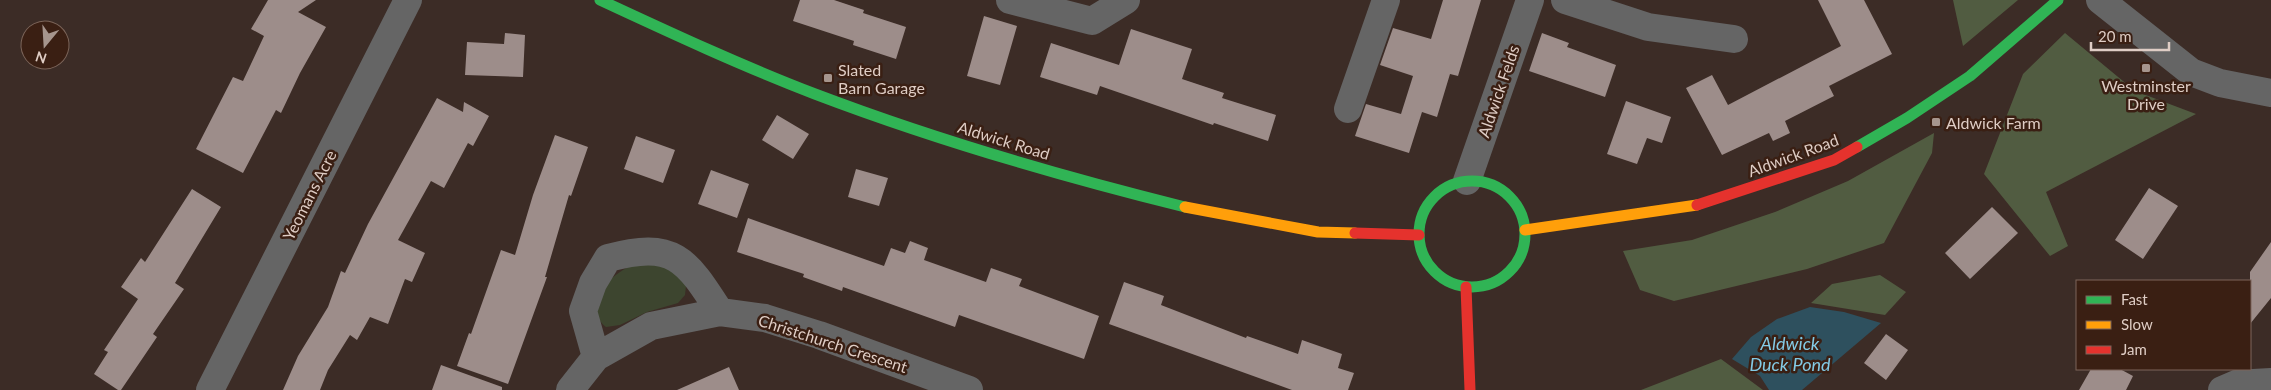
<svg xmlns="http://www.w3.org/2000/svg" width="2271" height="390" viewBox="0 0 2271 390" font-family="Lato,sans-serif">
	<rect width="100%" height="100%" fill="#3c2c26"/>
	<path fill="#3d452f" d="M640,262l38,7 8,17 -1,9 -7,8 -31,9 -27,13 -14,2c-29,-25 9,-57 34,-65z"/>
	<path fill="#515c41" d="M1953,0h65l-55,46z
		M2065,33l70,58 61,23 -150,78 22,54 -18,10 -66,-82 39,-100z
		M1934,133l-2,20 -48,90 -77,26 -133,32 -34,-11 -17,-39 69,-11 83,-28 73,-31z
		M1880,275l26,17 -21,23 -74,-12 21,-19z
		M1721,359l42,31h-122z"/>
	<path fill="#2e505e" d="M1810,307l34,5 37,11 -79,67h-33l-9,-14 -28,-17 19,-22 26,-18z"/>
	<path fill="#9d8d8a" d="M268,0h48l-18,12 28,15 -26,46 -19,40 -5,-3 -33,63 -47,-24 37,-72 10,4 21,-45 -13,-7z
		M800,0h34l30,10 -1,3 43,14 -10,32 -43,-14 1,-4 -61,-20z
		M1443,0h38l-23,76 -8,-2 -13,43 -15,-5 -13,41 -54,-17 11,-32 35,10 12,-38 -33,-11 13,-37 38,11z
		M1818,0h46l28,54 -63,32 5,10 -49,25 5,12 -17,8 -4,-8 -47,22 -36,-67 26,-13 16,30 113,-59z
		M984,16l33,10 -17,59 -33,-9z
		M1131,29l61,20 -10,30 42,14 -2,5 54,17 -8,26 -54,-18 -1,2 -113,-39 -3,9 -57,-18 11,-34 68,22z
		M505,33l20,2 -2,42 -58,-2 2,-33 37,2z
		M1542,33l27,10 -2,4 49,18 -11,32 -76,-26z
		M437,98l26,14 1,-10 25,14 -16,30 -5,-3 -24,45 -13,-7 -33,59 27,13 -13,29 -7,-3 -17,45 -18,-7 -13,23 -7,-5 -22,35 -8,20h-37l15,-34 30,-49 13,-36 4,2 23,-49z
		M1626,101l45,16 -9,26 -15,-5 -10,26 -30,-10z
		M777,115l32,19 -16,25 -31,-19z
		M555,135l33,12 -17,49 -2,-1 -24,82h2l-39,107 -51,-18 12,-33 2,1 30,-84 14,5 18,-60z
		M636,136l39,14 -12,33 -39,-14z
		M856,169l32,9 -9,28 -31,-9z
		M711,170l38,14 -12,34 -39,-14z
		M2149,188l29,18 -35,53 -28,-19z
		M192,189l29,18 -46,76 9,6 -31,45 4,3 -36,53h-3l-24,-16 14,-22 -4,-2 34,-51 -17,-12 20,-29 4,4z
		M1992,207l26,26 -48,46 -25,-26z
		M748,218l136,48 7,-18 14,5 5,-12 18,7 -4,12 62,22 5,-14 31,11 -3,7 80,30 -15,43 -125,-44 -4,12 -112,-40 -1,4 -39,-14 1,-3 -67,-22z
		M2271,242v56l-21,26v-52z
		M1124,282l40,14 -3,9 85,33 1,-2 51,18 4,-14 40,14 -4,14 16,5 -6,17h-56l-183,-66z
		M1886,334l22,16 -22,30 -22,-17z
		M441,365l61,22v3h-70z
		M729,367l10,23h-62z
		M2091,369h29l13,7 -7,14h-47z"/>
	<g fill="none" stroke-linecap="round" stroke-linejoin="round">
		<path stroke="#656565" stroke-width="28" d="M1010,0l82,21 34,-21
			M1565,0l83,27 86,12
			M2100,0l91,72 29,11 51,10
			M1348,109l38,-109
			M1467,181l63,-181
			M596,357l-13,-46 10,-28 15,-25c66,-18 78,1 112,54
			M210,390l198,-390
			M570,390l26,-33 55,-31 69,-14 45,6 54,17 150,55
			M2222,390l14,-6 35,-2"/>
		<path stroke="#30b455" stroke-width="11" d="M600,0c71,33 142,66 215,94 121,46 245,82 370,113
			M1857,147l50,-29 63,-42 88,-76
			M1419 234a53 53 0 1 1 106 0a53 53 0 1 1-106 0Z"/>
		<path stroke="#ff9f0a" stroke-width="11" d="M1185,207l133,25 37,1
			M1525,230l172,-25"/>
		<path stroke="#e5322d" stroke-width="11" d="M1697,205l137,-45 23,-13
			M1355,233l64,2
			M1466,287l4,103"/>
	</g>
	<g fill="#a6958d" stroke="#3a1f13" stroke-width="2">
		<rect x="2141" y="63" width="10" height="10" rx="2.5"/>
		<rect x="823" y="73" width="10" height="10" rx="2.5"/>
		<rect x="1931" y="117" width="10" height="10" rx="2.5"/>
	</g>
	<g text-anchor="middle" dominant-baseline="central" stroke-width="5" stroke-linejoin="round" paint-order="stroke">
		<g font-size="16" fill="#dfcdc5" stroke="#3a1f13" text-anchor="start">
			<text x="838" y="69">Slated<tspan x="838" dy="18">Barn Garage</tspan></text>
			<text x="2146" y="85" text-anchor="middle">Westminster<tspan x="2146" dy="18">Drive</tspan></text>
			<text x="1946" y="122">Aldwick Farm</text>
		</g>
		<g font-size="16" fill="#dfcdc5" stroke="#3a1f13">
			<text transform="translate(1498 91) rotate(-71)">Aldwick Felds</text>
			<text transform="translate(1004 140) rotate(17)">Aldwick Road</text>
			<text transform="translate(1793 155) rotate(-20)">Aldwick Road</text>
			<text transform="translate(309 195) rotate(-63)">Yeomans Acre</text>
			<text transform="translate(833 343) rotate(18)">Christchurch Crescent</text>
		</g>
		<g font-size="18" font-style="italic" fill="#83cae5" stroke="#3a1f13">
			<text x="1790" y="343">Aldwick<tspan x="1790" dy="21">Duck Pond</tspan></text>
		</g>
	</g>
	<rect x="2076" y="280" width="175" height="90" fill="#3a1f13" stroke="#7c655a"/>
	<rect x="2086" y="296" width="25" height="8" fill="#30b455" stroke="#7c655a"/>
	<text x="2121" y="305" font-size="15" fill="#dfcdc5">Fast</text>
	<rect x="2086" y="321" width="25" height="8" fill="#ff9f0a" stroke="#7c655a"/>
	<text x="2121" y="330" font-size="15" fill="#dfcdc5">Slow</text>
	<rect x="2086" y="346" width="25" height="8" fill="#e5322d" stroke="#7c655a"/>
	<text x="2121" y="355" font-size="15" fill="#dfcdc5">Jam</text>
	<g transform="translate(45 45) rotate(198)"><circle r="24" fill="#3a1f13" stroke="#7c655a"/>
	<path d="M0-4L9 19L0 12L-9 19Z" fill="#a6958d"/>
	<text y="-8" font-size="14" font-weight="bold" text-anchor="middle" fill="#dfcdc5">N</text>
	</g>
	<path d="M2091 42v8h78v-8" fill="none" stroke="#dfcdc5" stroke-width="2.5"/>
	<text x="2098" y="42" font-size="15" fill="#dfcdc5" stroke="#3a1f13" stroke-width="4" paint-order="stroke">20 m</text>
</svg>
